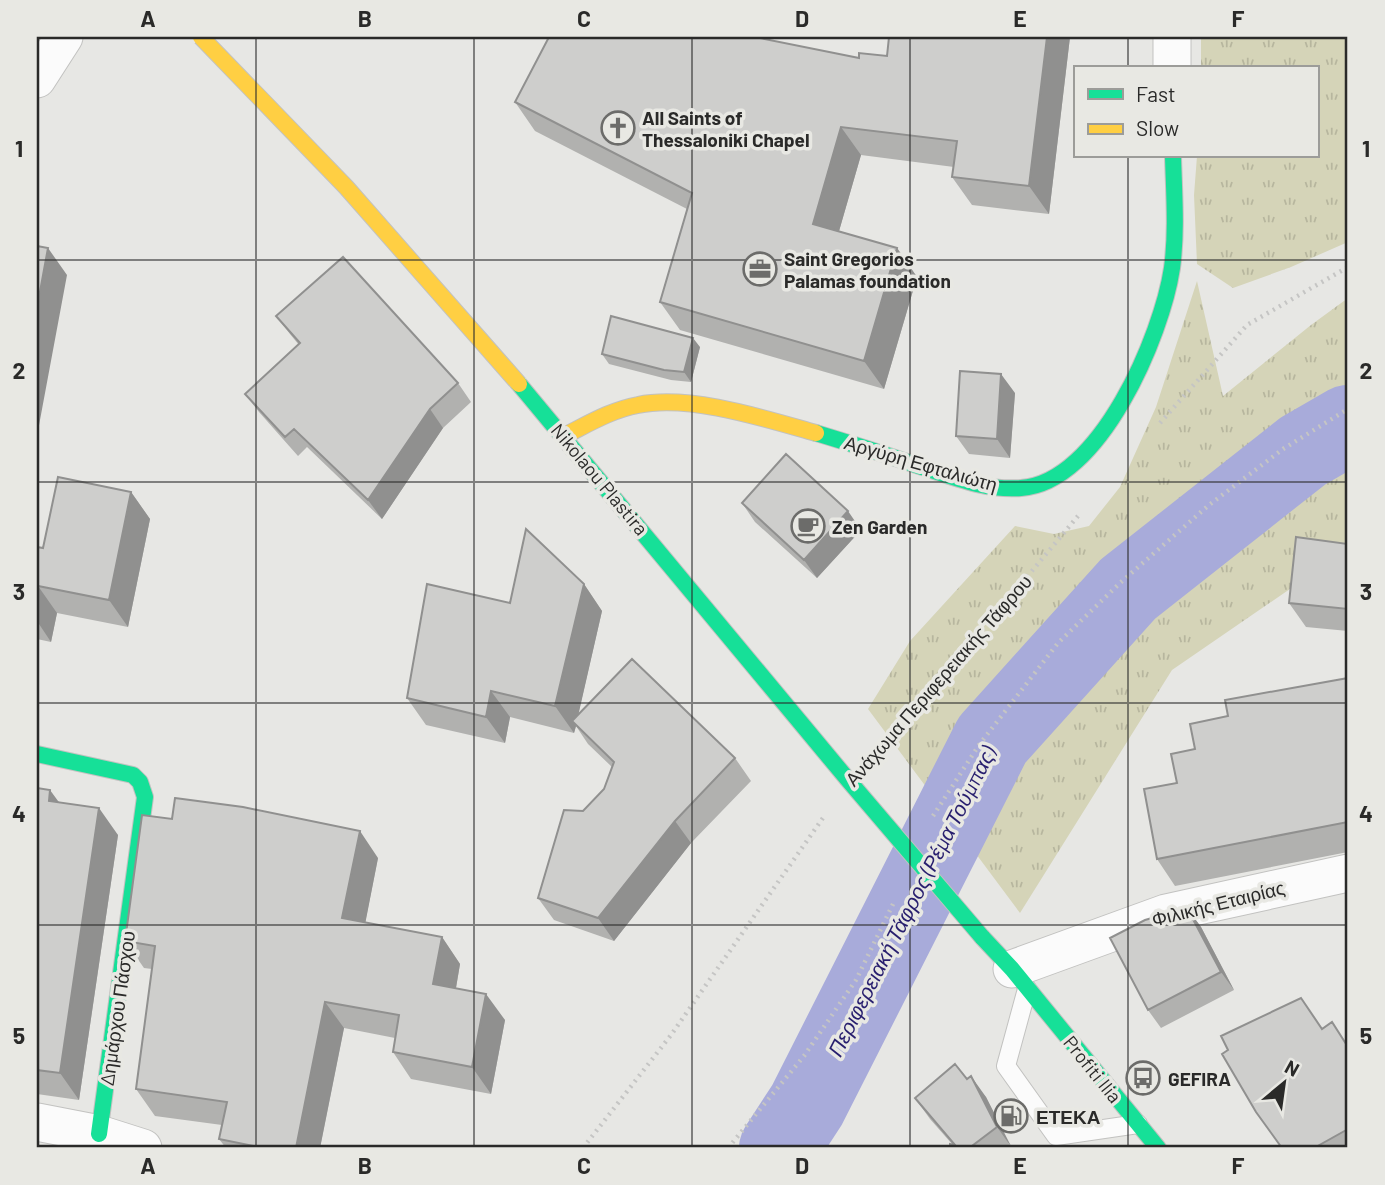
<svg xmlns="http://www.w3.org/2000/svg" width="1385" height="1185" viewBox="0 0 1385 1185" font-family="Barlow,sans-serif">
	<defs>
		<pattern id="grass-tufts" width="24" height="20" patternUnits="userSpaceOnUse" patternTransform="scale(1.75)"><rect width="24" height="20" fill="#d5d4b8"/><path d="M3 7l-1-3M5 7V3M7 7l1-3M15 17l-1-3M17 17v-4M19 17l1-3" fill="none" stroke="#b7b69e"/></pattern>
	</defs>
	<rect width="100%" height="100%" fill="#e7e7e4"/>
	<path fill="url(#grass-tufts)" d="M1201,37h147v205l-57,25 -58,21 -36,-24 -3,-69 3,-39h120v-88h-116z
		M1197,281l26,115 88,-71 37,-27v251l-176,121 -152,243 -152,-204 42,-68 105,-115 39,8 35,-8 31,-39 36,-80z"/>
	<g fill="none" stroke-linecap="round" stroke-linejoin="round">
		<path stroke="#a8abda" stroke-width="80" d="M779,1148l28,-43 185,-365 136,-151 175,-138 45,-26"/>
		<defs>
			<path id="lane" d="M1027,989l-21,77 50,70 82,-12"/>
			<path id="street" d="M1172,37v31
				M37,79l27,-42
				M1012,969l154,-56 182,-40
				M37,1122l62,12 44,14"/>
			<path id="fast" d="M816,433c33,10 65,20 97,31 35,11 71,27 108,24 79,-5 141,-153 151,-220 5,-37 2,-75 1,-112
				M37,754l96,21 7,7 5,15 -46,337
				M982,937l30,32 146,179"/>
			<path id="slow" d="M564,436c24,-12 47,-26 74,-31 52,-11 128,14 178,28"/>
		</defs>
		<use href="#lane" stroke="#c2c2c0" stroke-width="20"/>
		<use href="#street" stroke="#c2c2c0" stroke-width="39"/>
		<use href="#fast" stroke="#c2c2c0" stroke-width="18"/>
		<use href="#slow" stroke="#c2c2c0" stroke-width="18"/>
		<path stroke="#c5c5c4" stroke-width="4.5" stroke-dasharray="2 5" stroke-linecap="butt" d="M1160,423l87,-98 101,-58
			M876,751l73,-81 129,-154
			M933,816l46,-71 79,-102 62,-60 89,-78 74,-56 65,-40
			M583,1148l88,-113 154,-220
			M728,1148l76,-92 52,-76 39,-80"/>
		<use href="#lane" stroke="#fbfbfb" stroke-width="18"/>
		<use href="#street" stroke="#fbfbfb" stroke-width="37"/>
		<use href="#fast" stroke="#16e098" stroke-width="16"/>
		<use href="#slow" stroke="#ffcf43" stroke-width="16"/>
		<defs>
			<path id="fast-bridge" d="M519,384l330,397 133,156"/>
			<path id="slow-bridge" d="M201,37l145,150 173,197"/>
		</defs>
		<use href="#fast-bridge" stroke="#c2c2c0" stroke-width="18" stroke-linecap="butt"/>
		<use href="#slow-bridge" stroke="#c2c2c0" stroke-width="18" stroke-linecap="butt"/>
		<use href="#fast-bridge" stroke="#16e098" stroke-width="16"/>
		<use href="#slow-bridge" stroke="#ffcf43" stroke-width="16"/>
	</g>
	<path fill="#b1b1af" d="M889,37h181l-21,177 -77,-9 -20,-28 2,-10 -93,-12 -22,76 58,17 20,29 -33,112 -204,-59 -20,-28 27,-93 -152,-78 -20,-29 344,-44 28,-2z
		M276,316l182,67 13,19 -28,26 -61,91 -75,-72 -9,9 -39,-44 -14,-18 54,-49 -9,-11z
		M700,347l-9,35 -20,-2 -62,-16 -7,-10z
		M1015,393l-5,65 -41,-4 -13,-18z
		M131,492l19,27 -22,108 -71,-14 -6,29 -14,-3v-92l6,1z
		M742,503l119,27 -44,48 -62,-56z
		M1348,544v87l-42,-4 -17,-24z
		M584,584l18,27 -24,104 157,43 16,23 -60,62 -77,98 -60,-21 -16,-22 45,-87 21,-22 8,-22 -24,-23 -12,-18 -2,7 -64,-16 -5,26 -79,-18 -19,-27 103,-95z
		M1348,678v174l-173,34 -18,-27 38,-110 33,-33z
		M37,788l22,14 59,33 -39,265 -42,-6z
		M378,858l-13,65 77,14 18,27 -4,24 49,32 -14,74 -80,-15 -18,-27 2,-14 -51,-10 -24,120h-94l-7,-9 3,-14 -67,-9 -19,-27 16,-120 -8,-1 -19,-27z
		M1187,908l14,19 33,63 -73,38 -13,-18z
		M1322,1028l26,18v102h-66z
		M967,1079l19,18 25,51h-61l2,-4 -22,-25 -15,-21z"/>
	<path fill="#90908f" d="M1047,37h23l-21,177 -20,-28z
		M841,127l20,28 -28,97 -20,-28z
		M48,248l19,27 -30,161v-128z
		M897,248l20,29 -33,112 -20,-28z
		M693,338l7,9 -9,35 -7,-10z
		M1001,374l14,19 -5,65 -13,-19z
		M430,409l13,19 -61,91 -14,-19z
		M131,492l19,27 -22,108 -19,-27z
		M848,511l13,19 -44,48 -13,-18z
		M584,584l18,27 -26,114 -4,-4 4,5 -2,7 -19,-27z
		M38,586l19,27 -6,29 -14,-21z
		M491,691l19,26 -5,26 -19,-26z
		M50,790l19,26 -20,-15z
		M99,808l19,27 -39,265 -19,-27z
		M675,821l16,22 -77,98 -16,-23z
		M360,831l18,27 -17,87 -19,-27z
		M1187,908l14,19 33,63 -13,-18z
		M442,937l18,27 -8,47 -19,-27z
		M486,994l19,26 -14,74 -19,-27z
		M325,1002l19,26 -24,120h-24z
		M971,1076l15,21 26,51 -15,-21z"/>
	<path fill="#cececc" stroke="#90908f" stroke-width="2" d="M549,37h206l104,21v-5l28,3 2,-19h158l-18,149 -77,-9 5,-36 -116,-14 -28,97 84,24 -33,113 -204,-59 32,-109 -177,-91z
		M37,246l11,2 -11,60z
		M343,257l115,126 -28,26 -62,91 -74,-71 -9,8 -40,-43 55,-51 -24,-27z
		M611,316l82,22 -9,34 -20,-2 -62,-16z
		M960,371l41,3 -4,65 -41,-3z
		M786,454l62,57 -44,49 -62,-57z
		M58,477l73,15 -22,108 -71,-14 -1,6v-45l6,1z
		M526,529l58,55 -29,122 -64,-15 -5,26 -79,-19 20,-114 83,19z
		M1296,537l52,7v65l-59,-6z
		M632,659l103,99 -60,63 -77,97 -60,-20 26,-88 19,1 21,-22 10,-27 -42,-41z
		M1348,678v144l-191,37 -13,-70 33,-6 -6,-29 24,-5 -5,-25 38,-8 -3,-16z
		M37,788l13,2 -1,11 50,7 -39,265 -23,-3z
		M175,798l68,9 117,24 -18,87 100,19 -9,47 53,10 -14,73 -79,-15 6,-37 -74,-13 -29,146h-32l-45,-9 8,-37 -91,-13 19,-143 -30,-5 17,-126 30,4z
		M1187,908l34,64 -73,38 -38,-72 35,-18z
		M1301,998l21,31 10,-7 16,25v82l-34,19h-32l-26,-36 -34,-58 6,-4 -7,-14z
		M955,1064l12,15 4,-3 26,51 -25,19 31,2h-53v-4l5,1 -40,-47z"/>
	<path fill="none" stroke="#2a2a29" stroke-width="2" stroke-opacity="0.55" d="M256,37v1111M474,37v1111M692,37v1111M910,37v1111M1128,37v31M1128,156v992M37,260h1311M37,482h1311M37,703h1311M37,925h1311"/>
	<defs>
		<symbol id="church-ring" viewBox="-11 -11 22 22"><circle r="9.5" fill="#e8e8e3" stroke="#6c6c6a" stroke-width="1.5"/><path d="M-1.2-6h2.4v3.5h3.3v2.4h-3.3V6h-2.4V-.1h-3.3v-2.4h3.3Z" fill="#6c6c6a"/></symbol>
		<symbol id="office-ring" viewBox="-11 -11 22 22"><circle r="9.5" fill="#e8e8e3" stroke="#6c6c6a" stroke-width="1.5"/><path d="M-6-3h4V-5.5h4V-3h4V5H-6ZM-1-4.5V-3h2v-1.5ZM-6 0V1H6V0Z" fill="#6c6c6a"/></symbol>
		<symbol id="cafe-ring" viewBox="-11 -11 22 22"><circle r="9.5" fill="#e8e8e3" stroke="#6c6c6a" stroke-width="1.5"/><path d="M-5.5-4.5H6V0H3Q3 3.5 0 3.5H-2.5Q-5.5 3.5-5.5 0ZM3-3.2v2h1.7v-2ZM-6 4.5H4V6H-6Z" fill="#6c6c6a"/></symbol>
		<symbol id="bus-ring" viewBox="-11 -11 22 22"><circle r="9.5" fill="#e8e8e3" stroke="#6c6c6a" stroke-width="1.5"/><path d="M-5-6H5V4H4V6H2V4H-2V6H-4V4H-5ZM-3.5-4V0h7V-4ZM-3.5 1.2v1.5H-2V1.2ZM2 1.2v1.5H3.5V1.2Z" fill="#6c6c6a"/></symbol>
		<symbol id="fuel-ring" viewBox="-11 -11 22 22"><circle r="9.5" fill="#e8e8e3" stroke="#6c6c6a" stroke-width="1.5"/><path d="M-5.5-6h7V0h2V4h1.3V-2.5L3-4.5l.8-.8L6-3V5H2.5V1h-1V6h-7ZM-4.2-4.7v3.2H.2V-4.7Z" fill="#6c6c6a"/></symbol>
	</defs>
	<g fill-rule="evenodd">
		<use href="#church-ring" x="599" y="109" width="38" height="38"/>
		<use href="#office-ring" x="741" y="250" width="38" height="38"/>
		<use href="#cafe-ring" x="789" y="507" width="38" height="38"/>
		<use href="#bus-ring" x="1124" y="1059" width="38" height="38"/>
		<use href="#fuel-ring" x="992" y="1097" width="38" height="38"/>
	</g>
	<g text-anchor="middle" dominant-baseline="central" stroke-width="7" stroke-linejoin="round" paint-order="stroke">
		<g font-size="19" font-weight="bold" fill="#2a2a29" stroke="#e8e8e3" text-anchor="start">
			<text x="642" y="117">All Saints of<tspan x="642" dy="22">Thessaloniki Chapel</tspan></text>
			<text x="784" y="258">Saint Gregorios<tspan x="784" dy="22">Palamas foundation</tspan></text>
			<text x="832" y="526">Zen Garden</text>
			<text x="1168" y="1078">GEFIRA</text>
			<text x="1036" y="1116">ΕΤΕΚΑ</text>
		</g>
		<g font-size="19" fill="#2a2a29" stroke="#e8e8e3">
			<text transform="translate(921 463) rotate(16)">Αργύρη Εφταλιώτη</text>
			<text transform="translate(600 479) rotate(50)">Nikolaou Plastira</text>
			<text transform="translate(938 680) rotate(-49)">Ανάχωμα Περιφερειακής Τάφρου</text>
			<text transform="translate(1218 903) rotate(-14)">Φιλικής Εταιρίας</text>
			<text transform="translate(117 1008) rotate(-82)">Δημάρχου Πάσχου</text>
			<text transform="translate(1093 1069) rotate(51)">Profiti Ilia</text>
		</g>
		<g font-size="21" font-style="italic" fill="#271e6e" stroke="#e8e8e3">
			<text transform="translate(911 901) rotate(-63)">Περιφερειακή Τάφρος (Ρέμα Τούμπας)</text>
		</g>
	</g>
	<rect width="1385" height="1185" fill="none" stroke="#e8e8e3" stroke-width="77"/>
	<rect x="1074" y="66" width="245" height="91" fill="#e8e8e3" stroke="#9c9c99" stroke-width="2"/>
	<rect x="1088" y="89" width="35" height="10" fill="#16e098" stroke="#9c9c99" stroke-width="2"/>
	<text x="1136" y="102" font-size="21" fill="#2a2a29">Fast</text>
	<rect x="1088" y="124" width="35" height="10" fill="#ffcf43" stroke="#9c9c99" stroke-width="2"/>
	<text x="1136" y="136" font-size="21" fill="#2a2a29">Slow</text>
	<g transform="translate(1284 1083) rotate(29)" stroke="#e8e8e3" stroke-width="5" paint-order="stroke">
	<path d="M0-5L12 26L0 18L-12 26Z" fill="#2a2a29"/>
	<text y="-10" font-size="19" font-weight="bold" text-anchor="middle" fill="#2a2a29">N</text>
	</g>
	<rect x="38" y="38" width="1308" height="1108" fill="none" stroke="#2a2a29" stroke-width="2.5"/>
	<g font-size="23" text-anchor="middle" font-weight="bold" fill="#2a2a29">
		<text x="148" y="27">A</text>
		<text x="365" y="27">B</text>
		<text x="584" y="27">C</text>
		<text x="802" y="27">D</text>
		<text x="1020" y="27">E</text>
		<text x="1238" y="27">F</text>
		<text x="19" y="157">1</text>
		<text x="1366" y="157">1</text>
		<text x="19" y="379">2</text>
		<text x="1366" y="379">2</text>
		<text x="19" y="600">3</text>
		<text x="1366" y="600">3</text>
		<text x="19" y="822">4</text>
		<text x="1366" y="822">4</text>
		<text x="19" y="1044">5</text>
		<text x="1366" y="1044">5</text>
		<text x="148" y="1174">A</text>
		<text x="365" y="1174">B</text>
		<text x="584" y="1174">C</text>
		<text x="802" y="1174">D</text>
		<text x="1020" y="1174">E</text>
		<text x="1238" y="1174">F</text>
	</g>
</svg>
